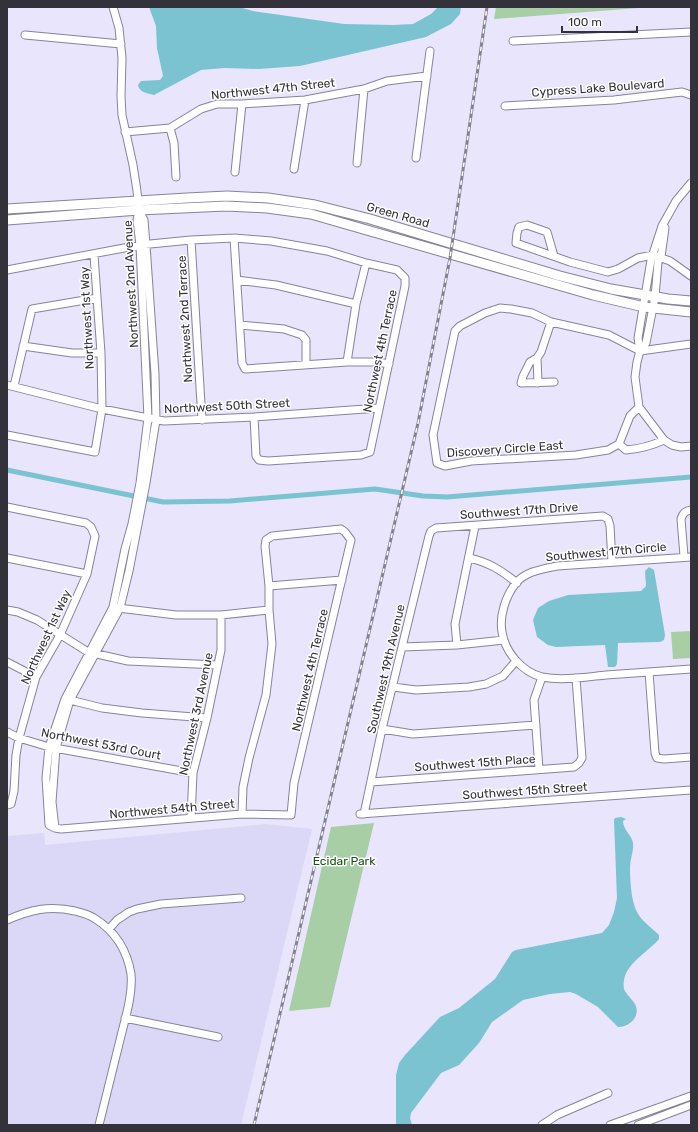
<svg xmlns="http://www.w3.org/2000/svg" width="698" height="1132" viewBox="0 0 698 1132" font-family="Rubik,sans-serif">
	<rect width="100%" height="100%" fill="#e8e5fd"/>
	<path fill="#dbd7f6" d="M266,824l46,5 -71,296h-234v-289l37,-3 1,12z"/>
	<path fill="#a8cea5" d="M496,7h156l-158,12z
		M691,631v27l-18,1 -2,-27z
		M374,823l-44,184 -41,4 42,-184z"/>
	<path fill="#7bc3d0" d="M149,7h90l14,4 91,13 49,1 20,-1 18,-10 7,-7h23l-1,7 -9,10 -25,13 -126,29 -41,3 -35,-1 -23,2 -47,25c-7,-2 -14,-2 -16,-10l3,-4 19,-1 3,-4 -6,-28 -1,-22z
		M649,567l5,3 11,65 -1,5 -4,2 -42,1 -1,21 -2,3h-7l-3,-22 -49,2 -8,-2 -11,-8 -4,-17 5,-12 11,-7 19,-6 73,-4 5,-5 -1,-15z
		M621,817l5,2 -3,2c0,9 9,14 10,22 1,8 -3,16 -3,24 0,12 1,32 6,43 4,10 15,17 23,25v4c-11,13 -28,21 -34,37 -1,3 -2,9 -1,13 2,5 8,10 11,15 6,12 -5,23 -17,23l-20,-20 -22,-13 -6,-2 -20,2 -27,6 -31,22 -13,21 -20,22 -18,8 -30,40 -1,5 2,7h-16v-50l3,-12 6,-8 35,-38 19,-9 36,-29 17,-27 4,-2 86,-17 7,-8 5,-13 3,-14 -3,-78 1,-2z"/>
	<g fill="none" stroke-linecap="round" stroke-linejoin="round">
		<path stroke="#7bc3d0" stroke-width="5" d="M7,470l156,32 67,-1 145,-12 48,7 24,1 244,-20"/>
		<defs>
			<path id="minor" d="M113,7l6,21 3,30 -1,38 1,19 11,50 4,26 2,19 -2,10 3,25 8,173 -8,65 -8,41 -7,25 -12,58 -48,92 -16,48 -3,31 3,47 6,3 6,1 181,-15 49,1 3,-32 57,-243 -6,-8 -4,-3 -69,7 -6,4 -1,6 4,40v24l3,34 -6,51 -17,63 -6,29 -1,27
				M25,35l96,9
				M513,41l178,-9
				M505,106l109,-6 68,-8 9,3
				M170,128l4,15 2,34
				M125,132l45,-4 31,-19 16,-5h25l63,-4 59,-11 23,-8 40,-5
				M416,158l14,-107
				M357,163l7,-74
				M294,169l11,-69
				M235,172l7,-68
				M234,238l8,125 3,6 102,-7h31l11,2
				M191,240l11,180
				M661,254l-3,8 -3,35 -9,46 -6,8 -3,11 -2,15 4,30 25,33 8,5 9,2 10,-1
				M554,256l-7,-24 -20,-7 -8,2 -2,6 -1,10 54,19 38,10 10,-3 20,-11 15,-3 17,6 21,15
				M661,257l4,-29
				M7,270l133,-25 51,-5 43,-2 37,3 56,10 39,12 31,7 8,8v8l-35,166 -9,3 -93,6 -9,-1 -3,-4 -2,-39
				M237,280l39,5 80,19
				M551,322l-10,30 -4,6 -7,4 -7,14 -2,7 33,-1
				M240,325l44,4 18,6 4,5v25
				M23,346l49,7h29
				M640,351l-2,-13 13,-78 11,-34 14,-25 15,-18
				M640,351l51,-7
				M537,358l1,25
				M347,362l9,-58 10,-41
				M7,385l95,24 62,12 90,-4 125,-9
				M14,386l18,-77 65,-11
				M639,407l-9,9 -11,28 -11,6 -32,5 -105,6 -26,5 -8,-3 -4,-28 22,-104 5,-5 25,-13 15,-5 11,1 21,4 19,9 58,13 31,16
				M7,435l88,17 7,-43 -1,-56 -7,-98
				M619,444l7,6c14,-1 25,-4 38,-10
				M7,507l79,16 5,4 4,9 -8,38 -27,61 -24,42 -17,61 -3,17 -2,36 -3,13 -4,1
				M684,556l-3,-37c2,-6 4,-8 10,-9
				M691,557l-134,9c-14,3 -31,5 -41,17 -10,12 -17,33 -14,49 3,20 20,40 40,45 20,4 44,0 64,-2 28,-2 57,-4 85,-6
				M7,558l80,16
				M469,558c19,4 32,12 48,25
				M269,586l73,-6
				M118,608l58,7h45l48,-5
				M7,610l11,2 19,8 51,32 40,9 90,4
				M457,645l-2,-21 20,-98
				M402,647l55,-2 47,-5
				M7,662l29,15
				M649,672l6,81 2,5 7,1 27,-2
				M393,687l23,3 53,-3 17,-3 17,-8 13,-15
				M66,699l36,9 40,5 65,5
				M382,729l31,5 123,-9
				M7,732l12,6 30,9 144,26
				M539,769l-5,-69 8,-23
				M371,782l203,-15 5,-4 3,-5 -6,-80
				M360,814l331,-24
				M364,814l18,-85 47,-193 2,-5 5,-3 167,-12 5,3 2,7 2,36
				M191,818l2,-45 14,-55 14,-68v-35
				M55,828l-3,-26 4,-54 14,-48 50,-92 9,-37 17,-88 10,-63 -1,-46 -9,-129 -2,-25 -5,-10
				M7,920c23,-10 42,-15 68,-9 7,2 13,3 19,7 21,13 33,31 37,56 2,21 -6,45 -11,66 -7,28 -14,57 -21,85
				M109,929l8,-9 12,-8 8,-3 24,-5 80,-6
				M125,1018l93,19
				M542,1125l15,-10 51,-22
				M610,1125l81,-29
				M638,1125l53,-20"/>
			<path id="major" d="M7,209l180,-11 40,-2 41,2 47,7 55,14 190,57 51,13 57,10 23,2
				M7,220l132,-10 87,-4 41,2 44,6 282,81 51,12 47,5"/>
		</defs>
		<use href="#minor" stroke="#868499" stroke-width="9"/>
		<use href="#major" stroke="#868499" stroke-width="11"/>
		<use href="#minor" stroke="#fff" stroke-width="7"/>
		<use href="#major" stroke="#fff" stroke-width="9"/>
		<defs>
			<path id="rail" d="M254,1125l164,-702 32,-165 37,-251"/>
		</defs>
		<use href="#rail" stroke="#848292" stroke-width="3"/>
		<use href="#rail" stroke="#fff" stroke-width="1.5" stroke-dasharray="4.5" stroke-linecap="butt"/>
	</g>
	<g text-anchor="middle" dominant-baseline="central" stroke-width="3" stroke-linejoin="round" paint-order="stroke">
		<g font-size="12" fill="#33323b" stroke="#fff">
			<text transform="translate(598 88) rotate(-4)">Cypress Lake Boulevard</text>
			<text transform="translate(273 89) rotate(-6)">Northwest 47th Street</text>
			<text transform="translate(398 215) rotate(16)">Green Road</text>
			<text transform="translate(131 284) rotate(-93)">Northwest 2nd Avenue</text>
			<text transform="translate(87 318) rotate(-93)">Northwest 1st Way</text>
			<text transform="translate(185 319) rotate(-93)">Northwest 2nd Terrace</text>
			<text transform="translate(380 351) rotate(-78)">Northwest 4th Terrace</text>
			<text transform="translate(227 406) rotate(-3)">Northwest 50th Street</text>
			<text transform="translate(505 449) rotate(-4)">Discovery Circle East</text>
			<text transform="translate(519 511) rotate(-4)">Southwest 17th Drive</text>
			<text transform="translate(606 552) rotate(-5)">Southwest 17th Circle</text>
			<text transform="translate(46 637) rotate(-65)">Northwest 1st Way</text>
			<text transform="translate(386 669) rotate(-77)">Southwest 19th Avenue</text>
			<text transform="translate(310 670) rotate(-77)">Northwest 4th Terrace</text>
			<text transform="translate(196 714) rotate(-78)">Northwest 3rd Avenue</text>
			<text transform="translate(101 744) rotate(11)">Northwest 53rd Court</text>
			<text transform="translate(475 763) rotate(-4)">Southwest 15th Place</text>
			<text transform="translate(525 791) rotate(-4)">Southwest 15th Street</text>
			<text transform="translate(172 809) rotate(-5)">Northwest 54th Street</text>
		</g>
		<g font-size="12" fill="#185019" stroke="#fff">
			<text x="344" y="861">Ecidar Park</text>
		</g>
	</g>
	<rect width="698" height="1132" fill="none" stroke="#33323b" stroke-width="16"/>
	<path d="M562 26v6h75v-6" fill="none" stroke="#33323b" stroke-width="2"/>
	<text x="568" y="26" font-size="12" fill="#33323b" stroke="#ffffff" stroke-width="3" paint-order="stroke">100 m</text>
</svg>
